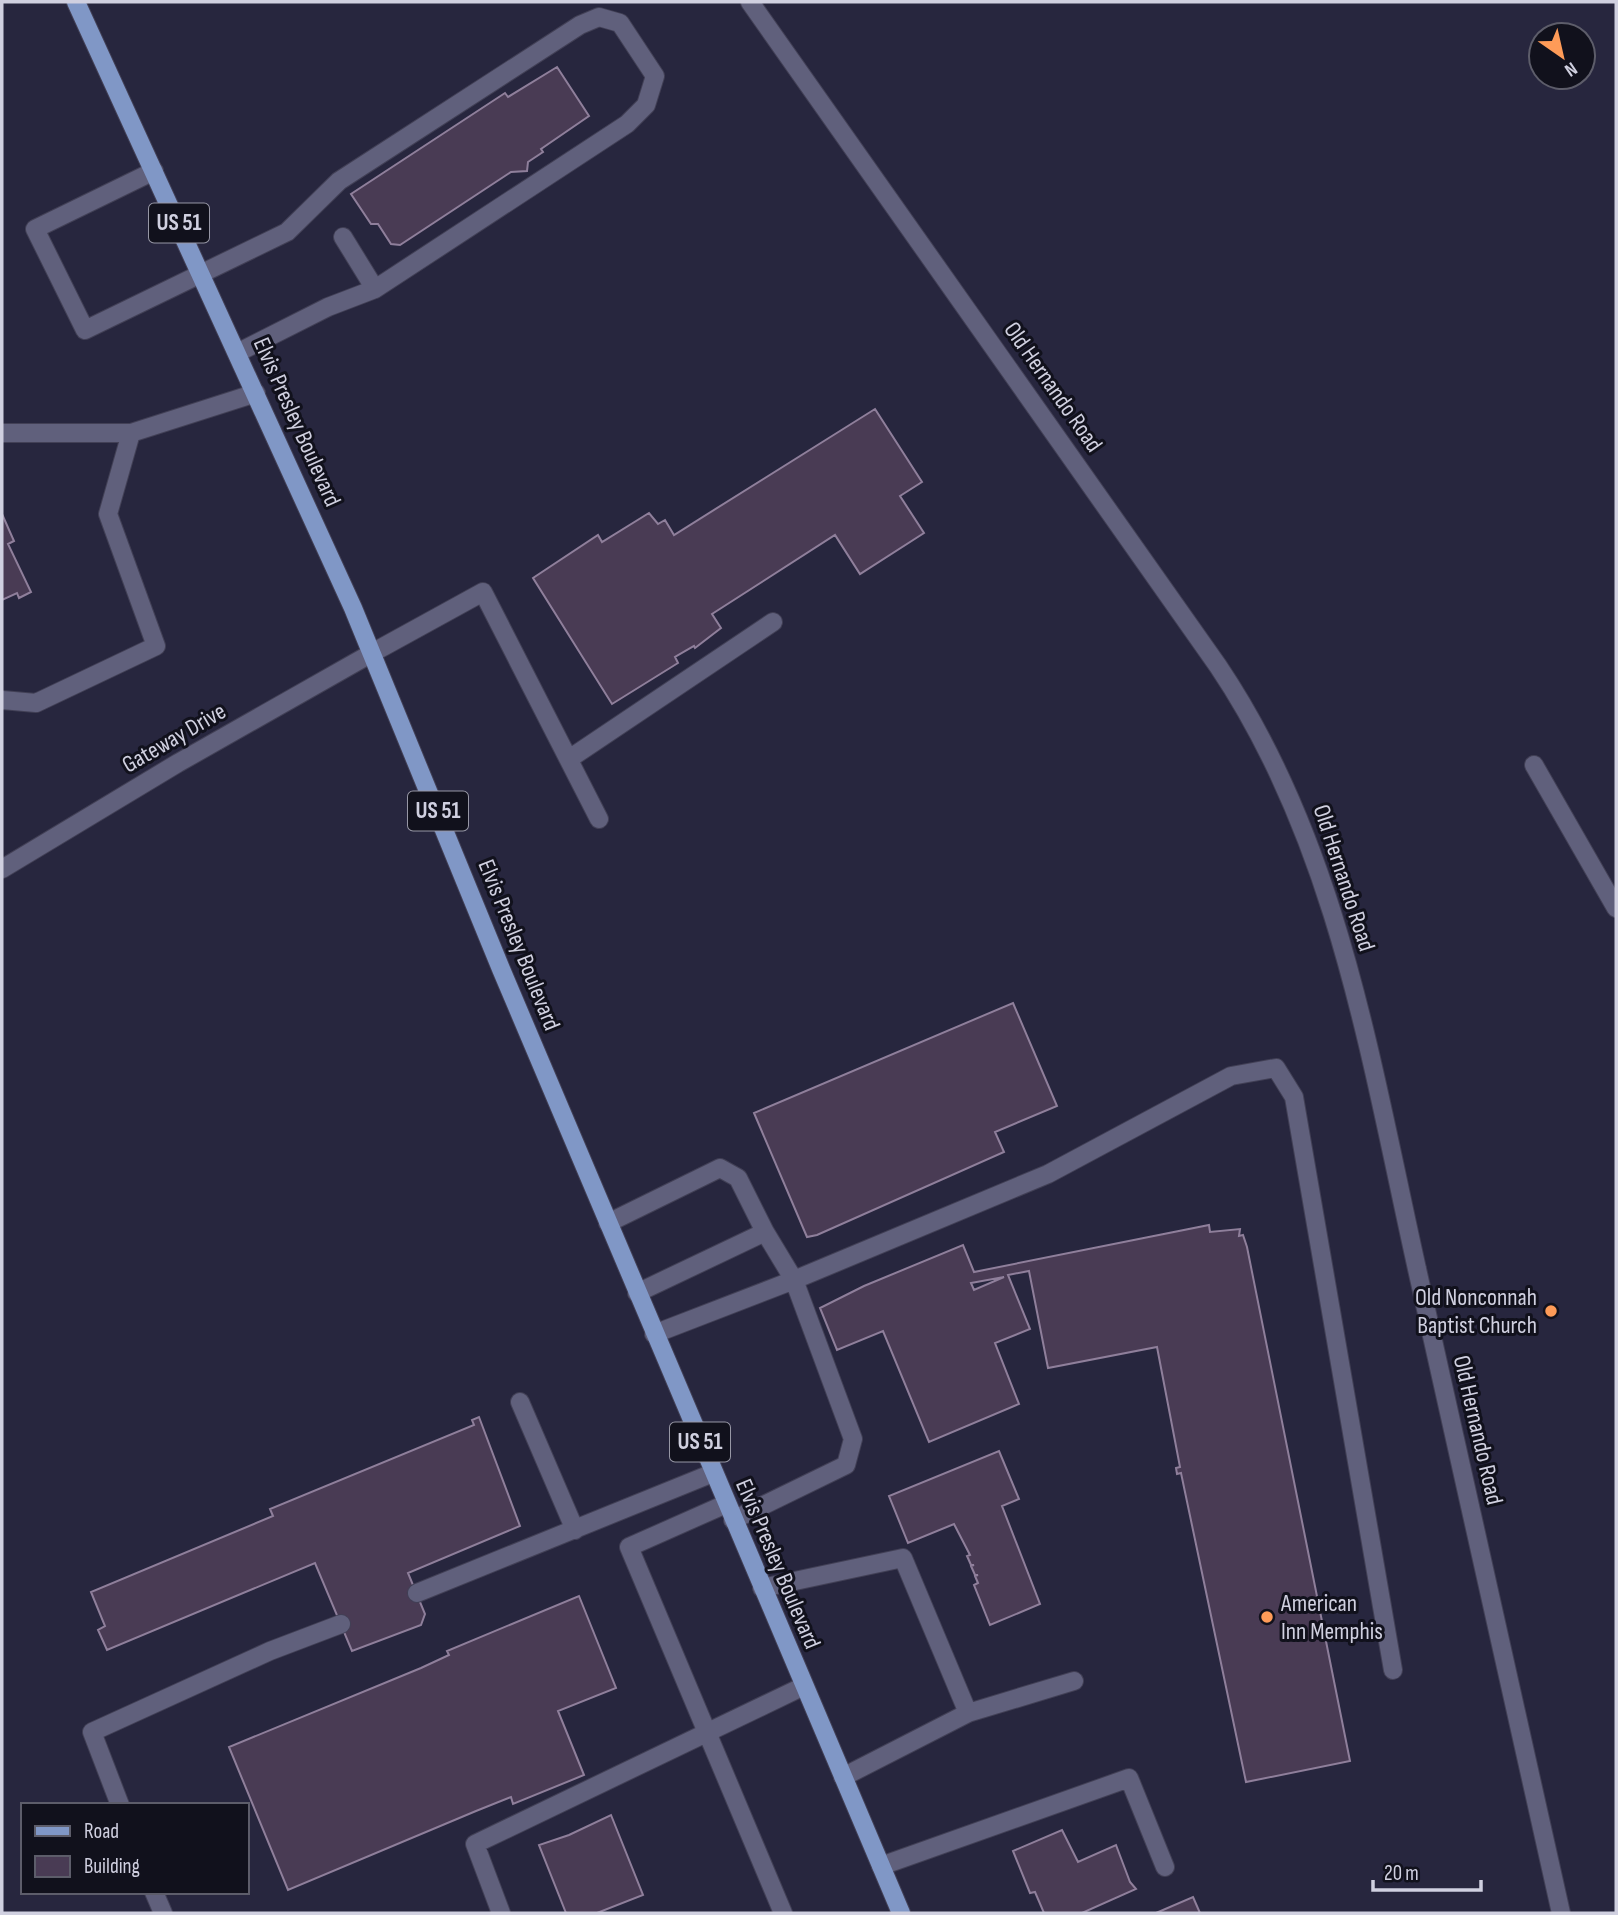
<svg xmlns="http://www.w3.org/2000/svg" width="1618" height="1915" viewBox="0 0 1618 1915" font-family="'Sofia Sans Condensed',sans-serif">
	<rect width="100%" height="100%" fill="#27263e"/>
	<path fill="#493b54" stroke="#8f7f9b" stroke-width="2" fill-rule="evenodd" d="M557,67l32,49 -48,33 2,3 -15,10 -1,9 -16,1 -111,73 -9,-1 -13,-20h-7l-20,-30 154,-101 3,4z
		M875,409l47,73 -22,14 24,37 -64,41 -25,-39 -123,79 9,14 -26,20 -1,-2 -19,11 3,6 -66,41 -79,-126 65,-43 4,7 47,-29 9,11 7,-4 9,15z
		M2,514l12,27 -6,3 23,48 -12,6 -2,-5 -15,7z
		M1013,1003l44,103 -62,26 9,20 -187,83 -10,2 -53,-124z
		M1209,1225l1,7 30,-3 -1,7 4,-1 4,12 103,514 -104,21 -65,-309 -4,1 -1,-6 4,-1 -23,-120 -109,21 -19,-97 -21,4 22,54 -35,14 24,61 -90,38 -46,-111 -46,19 -17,-42 44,-22 99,-41 11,27zM1004,1277l-30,13 -3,-7z
		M479,1417l41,109 -112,47 17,41 -4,11 -69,26 -37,-88 -208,87 -9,-20 7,-4 -14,-34 182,-76 -3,-7 204,-84 -2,-5z
		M999,1451l20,48 -17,7 38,98 -50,21 -16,-40 4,-2 -3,-7 3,-1h-3l-4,-9 3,-1h-3l-4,-9 3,-1 -16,-31 -46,19 -19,-47z
		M579,1596l37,92 -58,23 26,64 -71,29 -2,-7 -35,14 -188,79 -59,-143 192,-79 28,-13 -2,-4z
		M611,1815l32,80 -46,18h-31l-27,-68 30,-10z
		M1062,1830l16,32 38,-17 14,37 6,7 -54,24h-38l-9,-21 -5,1 -17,-42z
		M1193,1897l7,16h-44z"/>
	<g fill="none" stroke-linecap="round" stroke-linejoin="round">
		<defs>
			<path id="lane" d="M154,171l-119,58 50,101 202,-98 52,-51 241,-156 19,-8 21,6 35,53 -9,29 -19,19 -252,165 -47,18 -89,45
				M343,237l32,52
				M2,433h129l125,-40
				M372,653l111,-61 116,227
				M2,700l34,3 120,-57 -48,-132 23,-81
				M569,759l204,-137
				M1534,765l82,143
				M608,1223l112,-55 18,10 27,54 -128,61
				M654,1334l140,-54 254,-106 183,-98 45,-8 18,29 99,573
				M520,1402l55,128
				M726,1504l-97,43 154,366
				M733,1520l113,-55 7,-26 -59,-159 -29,-48
				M762,1588l141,-30 65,155 -125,64
				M417,1593l296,-120
				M968,1713l106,-32
				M120,1805l-28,-73 178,-81 71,-27
				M881,1866l248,-88 36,89
				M154,1892l9,21
				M501,1913l-26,-69 329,-158"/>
			<path id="street" d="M750,2l468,664c120,178 153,397 199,603 48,215 96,430 144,644
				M2,869l176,-106 194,-110"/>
			<path id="primary" d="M76,2l277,606 148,361 400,944"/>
		</defs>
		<use href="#lane" stroke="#424056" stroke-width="20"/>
		<use href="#street" stroke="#424056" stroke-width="20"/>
		<use href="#primary" stroke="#424056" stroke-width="20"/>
		<use href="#lane" stroke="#60607c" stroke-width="18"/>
		<use href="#street" stroke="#60607c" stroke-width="18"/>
		<use href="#primary" stroke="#8097c6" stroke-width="18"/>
	</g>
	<g fill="#fe9b58" stroke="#11111c" stroke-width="2.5">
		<circle cx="1551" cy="1311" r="7"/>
		<circle cx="1267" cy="1617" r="7"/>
	</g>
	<g text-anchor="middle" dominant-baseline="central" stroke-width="6" stroke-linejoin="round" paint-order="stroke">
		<g fill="#11111c" stroke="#9797a5" stroke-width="2">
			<rect x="149" y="203.5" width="60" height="39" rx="5"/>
			<rect x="408" y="791.5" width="60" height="39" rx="5"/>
			<rect x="670" y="1422.5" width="60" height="39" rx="5"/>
		</g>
		<g font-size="23" font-weight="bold" fill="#d0d0e0">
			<text x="179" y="223">US 51</text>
			<text x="438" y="811">US 51</text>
			<text x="700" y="1442">US 51</text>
		</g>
		<g font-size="24" fill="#d0d0e0" stroke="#11111c">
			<text transform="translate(1053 387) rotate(55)">Old Hernando Road</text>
			<text transform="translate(297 422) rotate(66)">Elvis Presley Boulevard</text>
			<text transform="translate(174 738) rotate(-30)">Gateway Drive</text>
			<text transform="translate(1344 878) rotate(72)">Old Hernando Road</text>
			<text transform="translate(519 945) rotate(68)">Elvis Presley Boulevard</text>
			<text transform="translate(1478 1430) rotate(77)">Old Hernando Road</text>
			<text transform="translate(778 1564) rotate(67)">Elvis Presley Boulevard</text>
		</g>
		<g font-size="24" fill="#d0d0e0" stroke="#11111c" text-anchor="end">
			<text x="1537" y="1297">Old Nonconnah<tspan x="1537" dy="28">Baptist Church</tspan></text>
			<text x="1281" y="1603" text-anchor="start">American<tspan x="1281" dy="28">Inn Memphis</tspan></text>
		</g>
	</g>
	<rect width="1618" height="1915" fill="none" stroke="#d0d0e0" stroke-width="7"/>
	<rect x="21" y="1803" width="228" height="91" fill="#11111c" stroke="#5d5d6a" stroke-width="2"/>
	<rect x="35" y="1826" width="35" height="10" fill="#8097c6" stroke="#5d5d6a" stroke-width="2"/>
	<text x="84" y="1838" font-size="21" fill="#d0d0e0">Road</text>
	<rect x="35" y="1856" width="35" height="21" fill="#493b54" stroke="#5d5d6a" stroke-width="2"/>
	<text x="84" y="1873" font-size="21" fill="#d0d0e0">Building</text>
	<g transform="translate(1562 56) rotate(146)"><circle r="33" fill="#11111c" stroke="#5d5d6a" stroke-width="2"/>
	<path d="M0-5L12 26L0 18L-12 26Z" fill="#fe9b58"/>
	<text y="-10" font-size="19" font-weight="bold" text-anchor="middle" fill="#d0d0e0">N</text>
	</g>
	<path d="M1373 1880v10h108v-10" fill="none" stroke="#d0d0e0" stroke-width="3.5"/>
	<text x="1384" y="1880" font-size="21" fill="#d0d0e0" stroke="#11111c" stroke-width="5" paint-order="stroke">20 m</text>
</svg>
